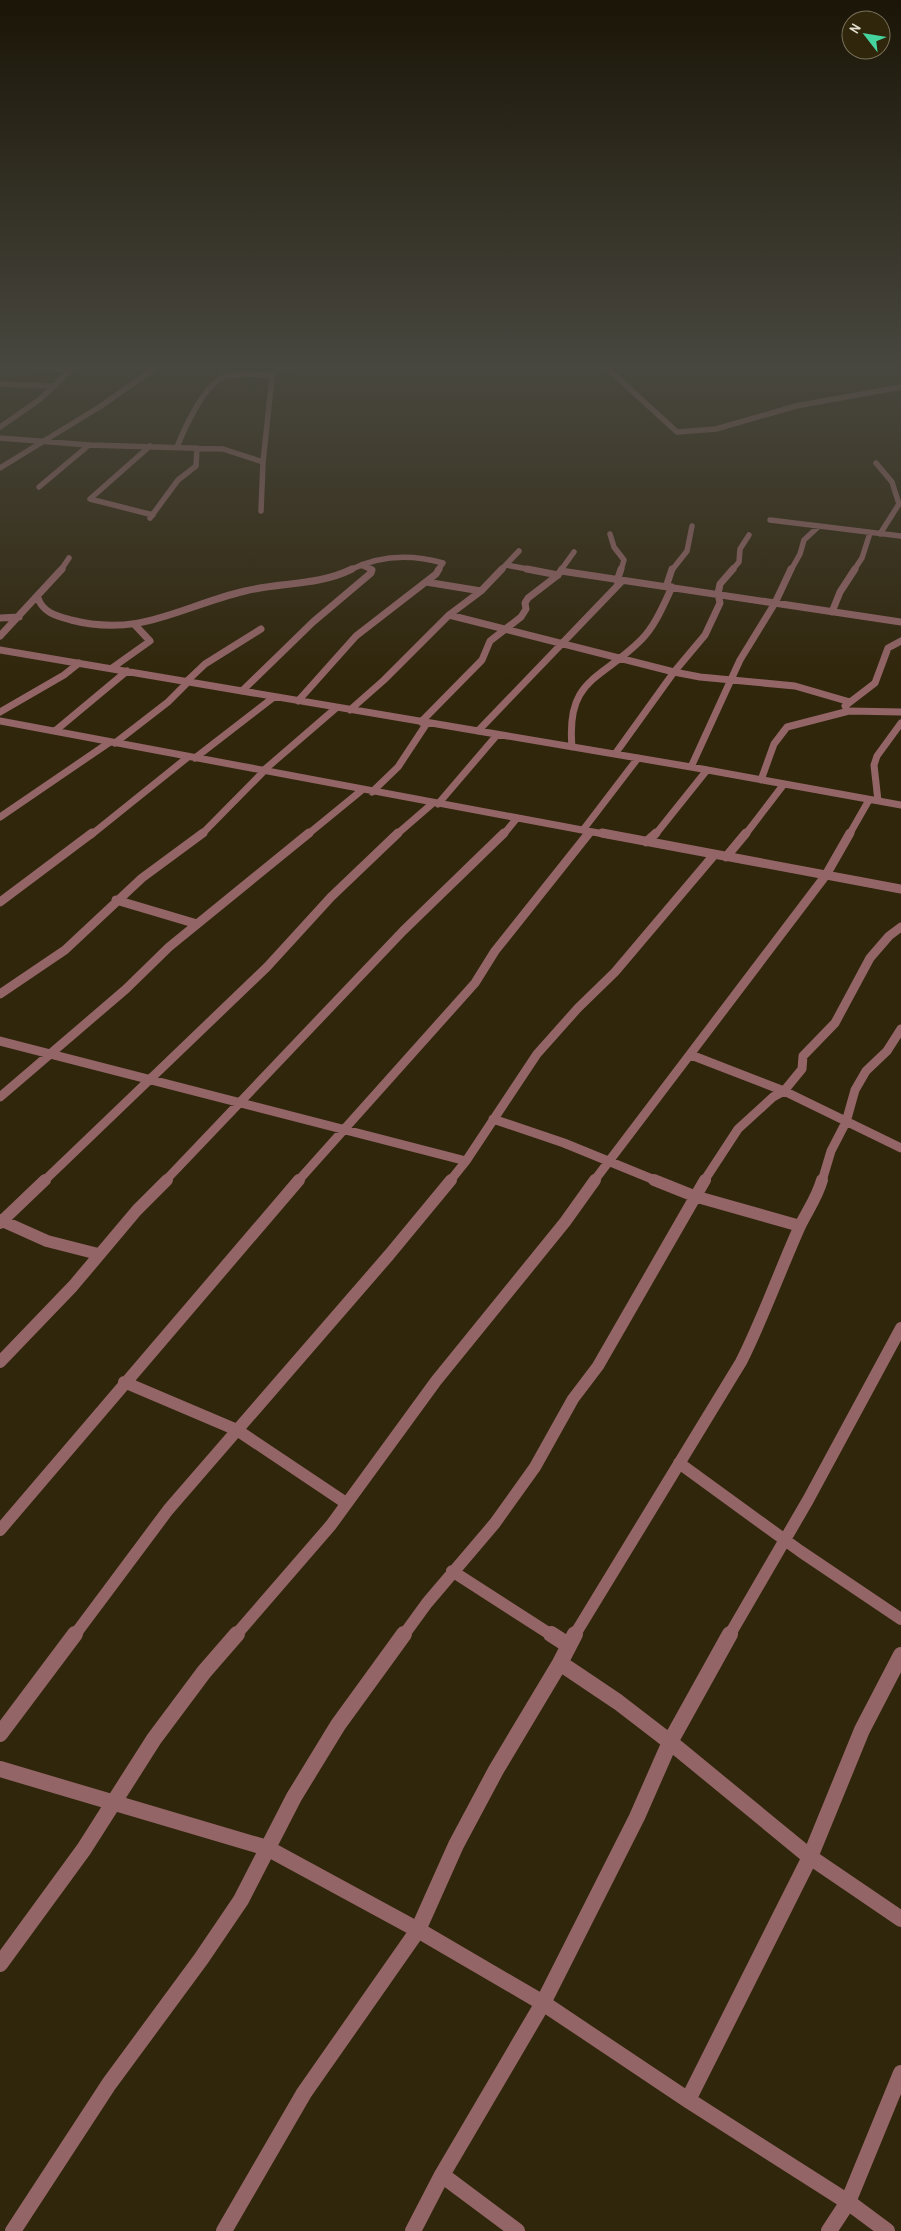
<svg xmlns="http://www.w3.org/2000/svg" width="901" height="2231" viewBox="0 0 901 2231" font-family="'Archivo Narrow',sans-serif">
	<rect width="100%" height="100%" fill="#30260b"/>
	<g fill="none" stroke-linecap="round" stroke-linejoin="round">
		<path stroke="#946567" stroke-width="5.5" d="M34,368l37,2
			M607,368l70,64 39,-3 80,-23 105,-19
			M273,370l17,-2
			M0,384l56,2
			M0,427l39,-27 34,-32
			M0,438l89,7 134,4 40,13
			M150,446l-60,53 63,16
			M177,447c8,-20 27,-62 47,-70 14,-5 33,-2 47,-2
			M876,463l16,19 7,22 -19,30
			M0,468l101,-62 54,-38
			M39,487l50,-42
			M261,511l2,-49 10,-94
			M150,518l28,-38 18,-14 1,-18
			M770,520l131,16
			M610,534l4,13 10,13 -3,10
			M361,565l11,5
			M506,565l27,5
			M61,570l8,-12
			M350,570c30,-15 61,-16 93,-7l-5,7
			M501,570l18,-19
			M561,570l13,-18
			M672,570l15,-19 5,-25
			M732,570l7,-8 1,-13 9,-14
			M791,570l9,-16 4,-14 14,-13
			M854,570l8,-12 8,-25"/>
		<path stroke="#946567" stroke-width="7" d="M527,569l31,6
			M561,571l340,51
			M617,581l4,-12
			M426,582l55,9
			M666,587l6,-18
			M38,598c5,15 19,18 33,22 70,18 110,-14 174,-29 36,-9 73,-5 107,-22
			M832,612l8,-20 15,-23
			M449,615l225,57 26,5 95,9 55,16
			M0,618l19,-1
			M0,636l62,-67
			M0,650l691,117 210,38
			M112,668l38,-27 -15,-16
			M186,682l19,-18 56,-35
			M242,691l71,-69 58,-49 1,-3 -2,-1
			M298,701l58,-65 80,-62 3,-5
			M845,706l30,-23 13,-35 13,-7
			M350,710l34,-30 65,-65 32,-24 21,-22
			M0,712l64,-37 15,-12
			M0,721l609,114
			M421,722l61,-62 8,-19 31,-24 5,-8 -1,-6 3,-5 30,-23 4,-6
			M55,731l72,-60
			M478,731l144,-150
			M115,743l53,-41 20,-20
			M572,747c-6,-69 28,-66 69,-107 14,-14 22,-34 31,-53
			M615,754l59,-82 31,-37 15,-32 -2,-9 2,-10 13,-15
			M195,758l79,-61
			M691,767l49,-107 35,-57 16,-34
			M263,771l73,-63
			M761,780l13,-36 13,-17 62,-16 52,1
			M372,792l26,-25 29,-44
			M878,801l-4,-36 3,-9 24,-33
			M438,804l59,-69
			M0,817l110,-75
			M583,830l55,-72
			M91,835l97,-78
			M201,835l63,-64
			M307,835l55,-45
			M396,835l37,-32
			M503,835l14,-17
			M588,835l2,-3
			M655,835l52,-65
			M745,835l39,-51
			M849,835l20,-35"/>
		<path stroke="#946567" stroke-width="9" d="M602,833l299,56
			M646,842l10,-9
			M726,857l20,-24
			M116,900l81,24
			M0,902l92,-69
			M0,994l65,-44 77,-72 61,-45
			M0,1041l466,120 71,-107 41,-46 37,-36 99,-117
			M691,1055l93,36 117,57
			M0,1097l126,-108 43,-42 140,-114
			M493,1119l71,24 93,38
			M44,1181l223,-214 64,-70 67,-64
			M165,1181l238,-250 101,-98
			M298,1181l177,-198 20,-32 94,-118
			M450,1181l16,-20
			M594,1181l232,-306 24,-42
			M704,1181l34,-52 35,-32 11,-6 18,-22 1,-13 32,-33 35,-65 19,-22 12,-9
			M822,1181l9,-30 15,-29 9,-32 11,-19 21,-20 14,-22"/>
		<path stroke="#946567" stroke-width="12" d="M654,1180l40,16 106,30
			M0,1220l47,21 51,13
			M0,1223l45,-43
			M0,1362l73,-76 64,-76 30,-30
			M124,1382l113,48 109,73
			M679,1463l121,88 101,68
			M0,1530l299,-350
			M452,1571l101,65
			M74,1636l94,-126 221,-255 62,-75
			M235,1636l96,-111 105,-144 129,-159 30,-42
			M403,1636l24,-33 68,-80 40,-56 38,-68 25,-33 107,-186
			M574,1636l167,-274c22,-44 38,-89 58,-134 8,-17 18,-30 23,-48
			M729,1636l79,-136 93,-172"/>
		<path stroke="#946567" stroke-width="16" d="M551,1634l17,11
			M560,1663l58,39 52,40 140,115 91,62
			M0,1734l75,-100
			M0,1769l267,79 151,82 125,73 145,97 160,102 39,29
			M0,1964l84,-115 70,-110 50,-67 33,-38
			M688,2100l122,-243 52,-127 39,-75
			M442,2175l75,56
			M13,2231l96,-147 92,-125 40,-59 53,-103 44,-72 66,-91
			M224,2231l80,-138 114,-163 38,-85 40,-75 64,-107 15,-29
			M413,2231l29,-56 101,-172 94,-186 33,-75 60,-108
			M829,2231l19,-29 53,-129"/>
	</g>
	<linearGradient id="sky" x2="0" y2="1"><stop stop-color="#1a1506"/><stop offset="0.54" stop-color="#48473f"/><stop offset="1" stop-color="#48473f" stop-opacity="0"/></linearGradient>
	<rect width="901" height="680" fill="url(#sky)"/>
	<g transform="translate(866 35) rotate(301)"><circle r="24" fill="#30260b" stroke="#79705a"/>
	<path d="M0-4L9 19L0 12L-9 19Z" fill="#45d49e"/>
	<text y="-8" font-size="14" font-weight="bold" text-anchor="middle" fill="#e6e0d0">N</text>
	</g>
</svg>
